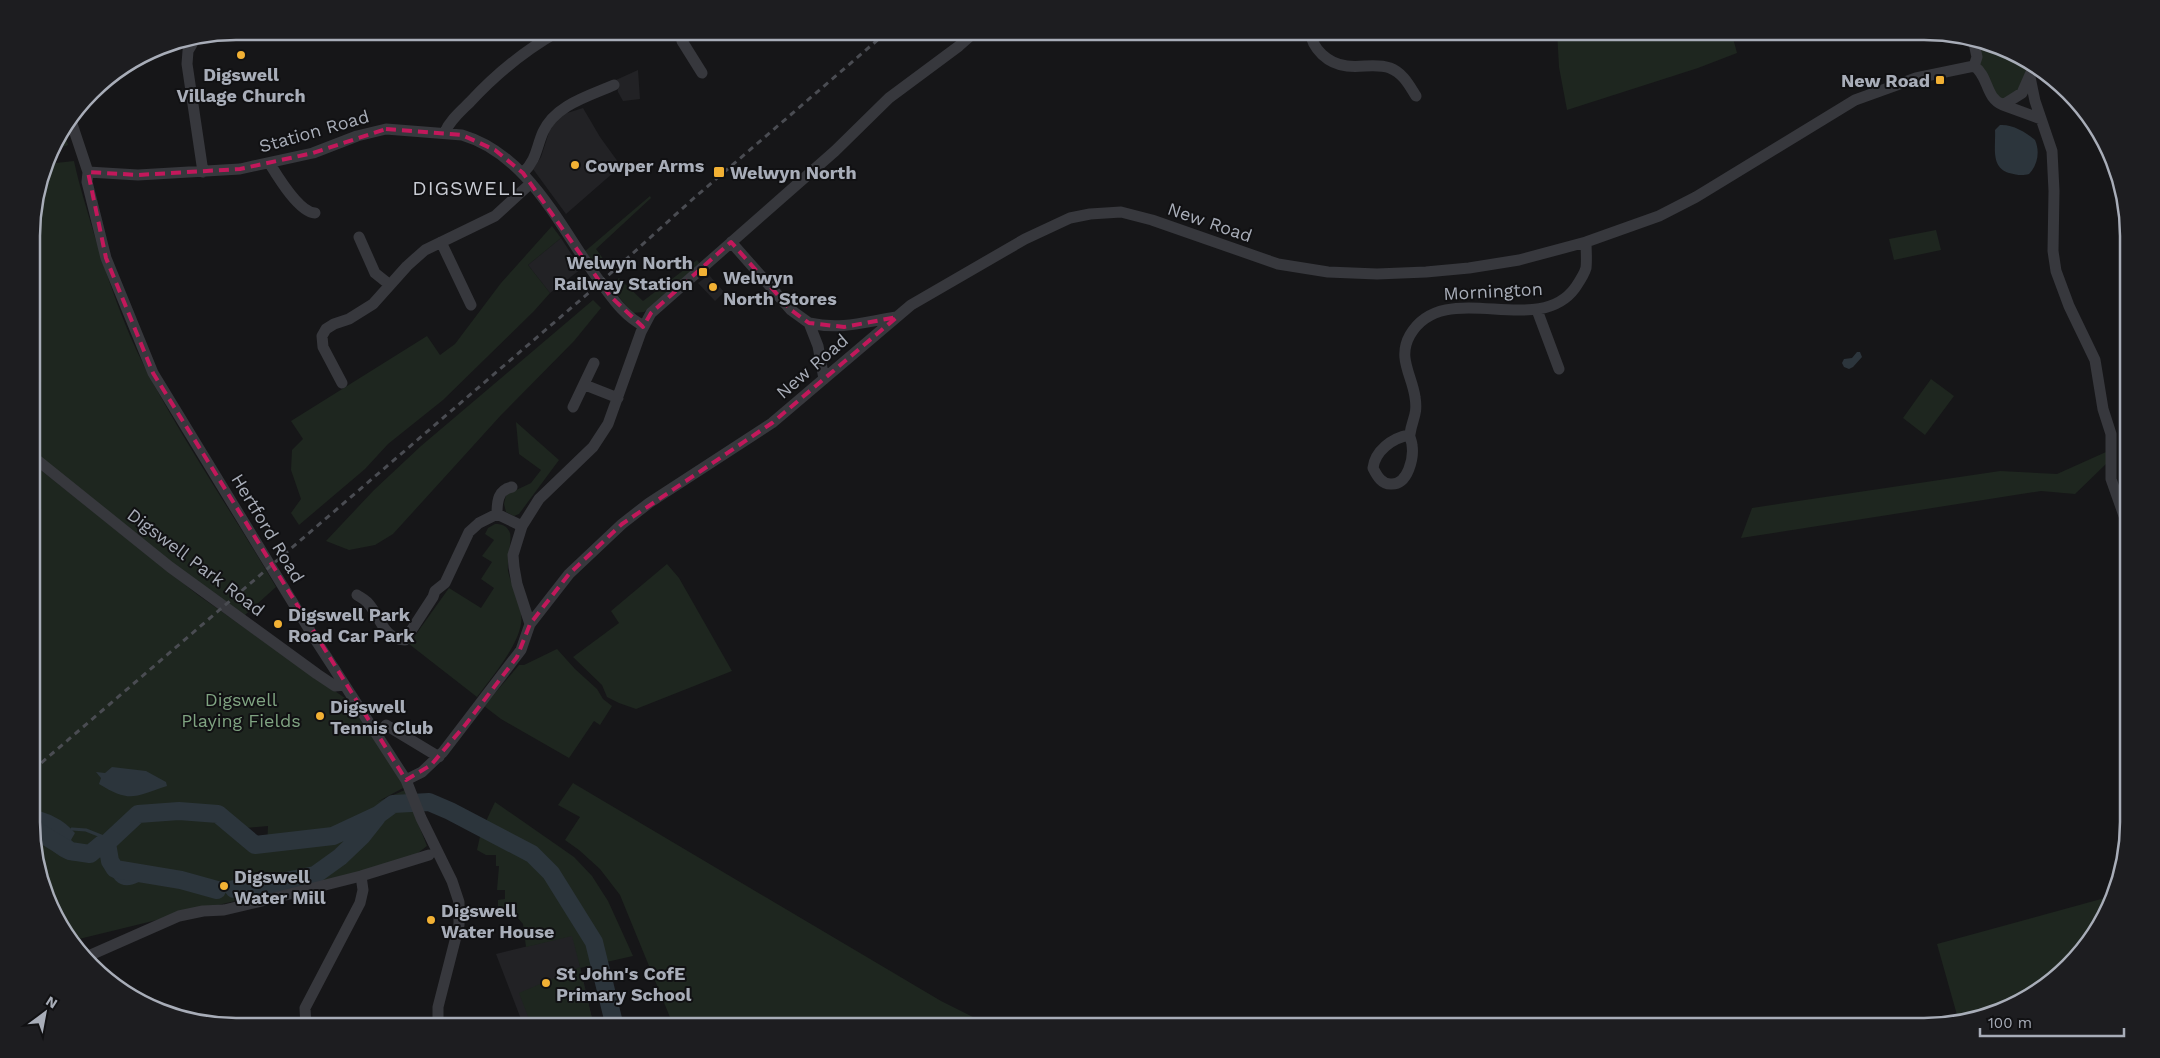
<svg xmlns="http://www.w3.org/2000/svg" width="2160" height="1058" viewBox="0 0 2160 1058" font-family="'Work Sans',sans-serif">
	<rect width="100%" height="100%" fill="#161618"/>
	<path fill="#222225" d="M638,70l2,29 -17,2 -5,-9 -2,-12z
		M583,108l17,29 21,29 -55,48 -33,-45 8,-12 11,-34 9,-8z
		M561,238l20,31 -31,24 -22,-28z
		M709,275l15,17 -9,9 -17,-18z
		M573,935l21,92h-70l-28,-73z"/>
	<path fill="#1e261f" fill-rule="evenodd" d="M1557,31h174l6,22 -39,15 -131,42 -8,-43z
		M1974,43l41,9 18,16 -3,9 -27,28 -21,-31z
		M64,130l4,15 -18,7 2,-7z
		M74,161c5,24 13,48 20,73 15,49 32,99 57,145 38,71 84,138 125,208l-31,28 -72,-51 -141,-114v-228l15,-58z
		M650,196l1,2 -55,51 8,11 -10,8 -11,-15z
		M552,226l9,12 -33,27 22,28 -16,18 -91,89 -55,44 -23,25 -66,56 -8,-12 10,-14 -10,-29 1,-20 11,-11 -12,-18 136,-85 13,19 15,-11 46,-61z
		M1936,230l5,20 -47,10 -5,-21z
		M697,260l3,4 -56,48 -12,1 -22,-27 9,-8 24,23z
		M593,300l8,8 -27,33 -72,73 -109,120 -18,11 -26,5 -23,-9 48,-51 47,-44z
		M1931,379l23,17 -29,39 -22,-17z
		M516,422l43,38 -40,54 -5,2 -8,-4 -2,-8 2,-9 25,-12 10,-13 -22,-16z
		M2106,452v12l-31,30 -34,-3 -300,47 11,-30 248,-37 57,3z
		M32,463l166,132 154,108 53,84 -28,15 28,-12 22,56 -13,10 -55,18 -85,16 -31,9 -164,40 -7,5 -25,-44 -14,-51zM268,826l-1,20h-13l-20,-17z
		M495,524c8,0 12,2 15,9 2,6 -3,28 -2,38 4,18 16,35 13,53 -4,24 -30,54 -44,73l-68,-53 40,-56 32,20 13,-20 -13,-9 11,-17 -10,-6 12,-16 -9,-6 3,-6z
		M667,564l12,14 53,93 -96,38 -17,-6 -12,-6 -5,-12 -29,-28 46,-34 -8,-12z
		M557,649l18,20 22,20 6,10 9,7 -12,19 -6,-4 -25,37 -68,-39 -17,-13 35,-41h5z
		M573,783l368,218 52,26h-319l-54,-132 -20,-26 -21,-19 -14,-10 15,-23 -22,-12z
		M495,802l79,55 18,19 16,25 25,55 -53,12 14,59h-62l-13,-34 61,-26 -8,-31 -46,11 -3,-23 -6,-7h-19v-17l7,-1v-9h-8l2,-24h-3v-11h-10l-9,-5 4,-18z
		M2112,896c-13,53 -72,103 -122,120 -10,3 -21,4 -31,6l-22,-78z"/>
	<path fill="#2c353c" d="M2000,125c12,-1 26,7 35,15 5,11 3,25 -6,34 -7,2 -12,1 -20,-1 -19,-6 -13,-27 -14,-43z
		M1857,352h3l2,5 -9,10 -4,2 -5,-2 -2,-4 2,-4 8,-1z
		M112,767l34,4 20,11 1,4c-33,11 -37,17 -68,-2l2,-6 -5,-6 9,1z
		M33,809c17,5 30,10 42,24l-4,7 11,10 9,4c-22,19 -45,-8 -58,-24z
		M110,861l4,4 37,6v3c-20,16 -36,17 -44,-10z"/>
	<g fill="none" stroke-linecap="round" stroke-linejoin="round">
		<path stroke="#2c353c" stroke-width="3" d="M72,829l14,1 20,8 1,5"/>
		<path stroke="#2c353c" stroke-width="18" d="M33,825l4,6 33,20 20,3 12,-10 5,-1 31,-29 41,-3 39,3 37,31 78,-9 45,-21 15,-11 36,-2 21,9 82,43 19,19 43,69 21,85
			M107,843l3,18 5,8 66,11 36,10
			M234,889l18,-1 63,-13 25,-18 22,-21 15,-19"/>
		<path stroke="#37383d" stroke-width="11" d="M680,31l2,10 20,32
			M1310,31c2,18 18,33 37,35 15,2 28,-3 43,2 13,5 19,17 26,28
			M195,39l-7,12 -1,13 16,108
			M1974,43l3,14 -3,9
			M1974,66c15,10 11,32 29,39l19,-12 11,-25
			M2030,77l5,24 17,50 2,40 -1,60 3,20 13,35 26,54 8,49 8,25v45l17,48
			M2003,105l38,14
			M71,121l17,51 -1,10 19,76 47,115 162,266 91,141 15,38 31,63 7,21v23l-21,82v20
			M445,132c5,-12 16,-21 25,-30 26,-28 55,-52 89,-71
			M270,164c8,13 29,48 45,49
			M88,172l50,3 102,-6 73,-16 44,-17 29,-7 76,6c68,20 99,95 139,148 12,16 24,34 43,43
			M523,173c14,-14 13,-25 20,-41 12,-27 46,-36 71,-47
			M359,237l16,36 15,12
			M441,242l30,63
			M731,242l60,68 18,13 9,23 6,33
			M1537,310l22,59
			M809,323c33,7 55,-1 87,-6
			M342,383l-19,-36 -1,-11 4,-7 8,-5 15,-5 24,-15 34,-38 18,-16 70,-34 36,-33
			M585,385l33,13
			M573,407l21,-44
			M1409,435c-17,3 -34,16 -36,33 4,8 9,17 19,16 16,0 22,-26 20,-39 0,-4 -3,-8 -2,-11 2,-15 8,-19 5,-37 -3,-22 -18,-39 -5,-62 34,-59 127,5 165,-47 4,-6 9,-13 11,-20 1,-8 0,-18 0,-26
			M32,456l138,111 147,107 18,12 9,-1
			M497,514l25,12
			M357,595c3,2 7,4 10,7 14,14 15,37 38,38l28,-43 2,-6 10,-8 24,-51 10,-9 18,-9c0,-13 1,-24 15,-27
			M530,624l39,-50 53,-50 27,-21 123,-80 139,-118 114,-66 45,-21 20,-4 31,-2 31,8 126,44 50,8 49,2 49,-2 43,-4 50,-8 67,-18 73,-26 37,-19 159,-97 61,-22 58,-12
			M386,725l53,32
			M406,780l16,-8 21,-20 78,-102 9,-26 -13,-40 -3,-17 -1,-12 9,-29 17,-27 54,-52 15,-23 33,-92 10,-19 184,-162 54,-53 70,-52 17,-15
			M86,957l93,-41 24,-5 21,-1 34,-8 103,-26 68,-21
			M306,1027l-1,-19 55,-105 3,-13 -2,-14"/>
		<path stroke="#4a4c52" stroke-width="3" stroke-dasharray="6 5" stroke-linecap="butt" d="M33,770l559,-480 102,-92 194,-167"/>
	</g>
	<path fill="none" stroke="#c2185b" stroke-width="4" stroke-dasharray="10 6" stroke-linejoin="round" d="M386,129l76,6 33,15 28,23 87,123 33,31 8,-14 80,-71 60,68 18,13 35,4 53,-10 -125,106 -150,101 -53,50 -39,50 -13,33 -51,67 -35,41 -25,15 -253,-407 -47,-115 -18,-86 50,3 102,-6 73,-16z"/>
	<g fill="#f2b134" stroke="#111113" stroke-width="2">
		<circle cx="241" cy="55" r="5"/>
		<rect x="1935" y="75" width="10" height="10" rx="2.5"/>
		<circle cx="575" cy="165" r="5"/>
		<rect x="713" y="166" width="12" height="12" rx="2.5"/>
		<rect x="698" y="267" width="10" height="10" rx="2.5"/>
		<circle cx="713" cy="287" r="5"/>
		<circle cx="278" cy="624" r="5"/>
		<circle cx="320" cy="716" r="5"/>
		<circle cx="224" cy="886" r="5"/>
		<circle cx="431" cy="920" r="5"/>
		<circle cx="546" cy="983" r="5"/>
	</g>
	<g text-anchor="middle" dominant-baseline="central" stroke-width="4" stroke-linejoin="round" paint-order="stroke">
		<g font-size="18" font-weight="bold" fill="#a8adb8" stroke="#111113" text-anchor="start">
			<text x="241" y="74" text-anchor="middle">Digswell<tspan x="241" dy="21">Village Church</tspan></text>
			<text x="1930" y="80" text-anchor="end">New Road</text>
			<text x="585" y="165">Cowper Arms</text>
			<text x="730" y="172">Welwyn North</text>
			<text x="693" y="262" text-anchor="end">Welwyn North<tspan x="693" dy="21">Railway Station</tspan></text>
			<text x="723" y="277">Welwyn<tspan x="723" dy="21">North Stores</tspan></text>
			<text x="288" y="614">Digswell Park<tspan x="288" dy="21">Road Car Park</tspan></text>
			<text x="330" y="706">Digswell<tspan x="330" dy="21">Tennis Club</tspan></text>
			<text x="234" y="876">Digswell<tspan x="234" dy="21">Water Mill</tspan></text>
			<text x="441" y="910">Digswell<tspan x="441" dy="21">Water House</tspan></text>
			<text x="556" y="973">St John's CofE<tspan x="556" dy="21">Primary School</tspan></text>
		</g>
		<g font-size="18" fill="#a8adb8" stroke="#111113">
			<text transform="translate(314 131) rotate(-16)">Station Road</text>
			<text transform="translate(1210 222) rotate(19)">New Road</text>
			<text transform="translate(1493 291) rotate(-3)">Mornington</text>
			<text transform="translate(812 366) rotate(-41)">New Road</text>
			<text transform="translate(268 528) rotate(59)">Hertford Road</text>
			<text transform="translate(196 562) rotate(37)">Digswell Park Road</text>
		</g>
		<g font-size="18" fill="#7fa381" stroke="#111113">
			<text x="241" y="699">Digswell<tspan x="241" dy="21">Playing Fields</tspan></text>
		</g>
		<g font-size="20" letter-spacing="1" fill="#c9ccd4" stroke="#111113">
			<text x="468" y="188">DIGSWELL</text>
		</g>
	</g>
	<path d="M0 0H2160V1058H0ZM236 40H1924A196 196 0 0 1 2120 236V822A196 196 0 0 1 1924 1018H236A196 196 0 0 1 40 822V236A196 196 0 0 1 236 40Z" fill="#1d1d20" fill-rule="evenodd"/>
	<path fill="none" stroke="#a8adb8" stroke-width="2.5" d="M236 40H1924A196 196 0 0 1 2120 236V822A196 196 0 0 1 1924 1018H236A196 196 0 0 1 40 822V236A196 196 0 0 1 236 40Z"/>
	<g transform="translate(45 1013) rotate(32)" stroke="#111113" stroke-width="4" paint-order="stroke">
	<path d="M0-4L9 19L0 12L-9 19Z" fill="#a8adb8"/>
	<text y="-8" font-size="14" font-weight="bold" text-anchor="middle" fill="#a8adb8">N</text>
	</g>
	<path d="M1980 1028v8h144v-8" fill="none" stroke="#a8adb8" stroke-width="2.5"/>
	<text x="1988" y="1028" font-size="15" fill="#a8adb8" stroke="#111113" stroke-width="4" paint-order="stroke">100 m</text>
</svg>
